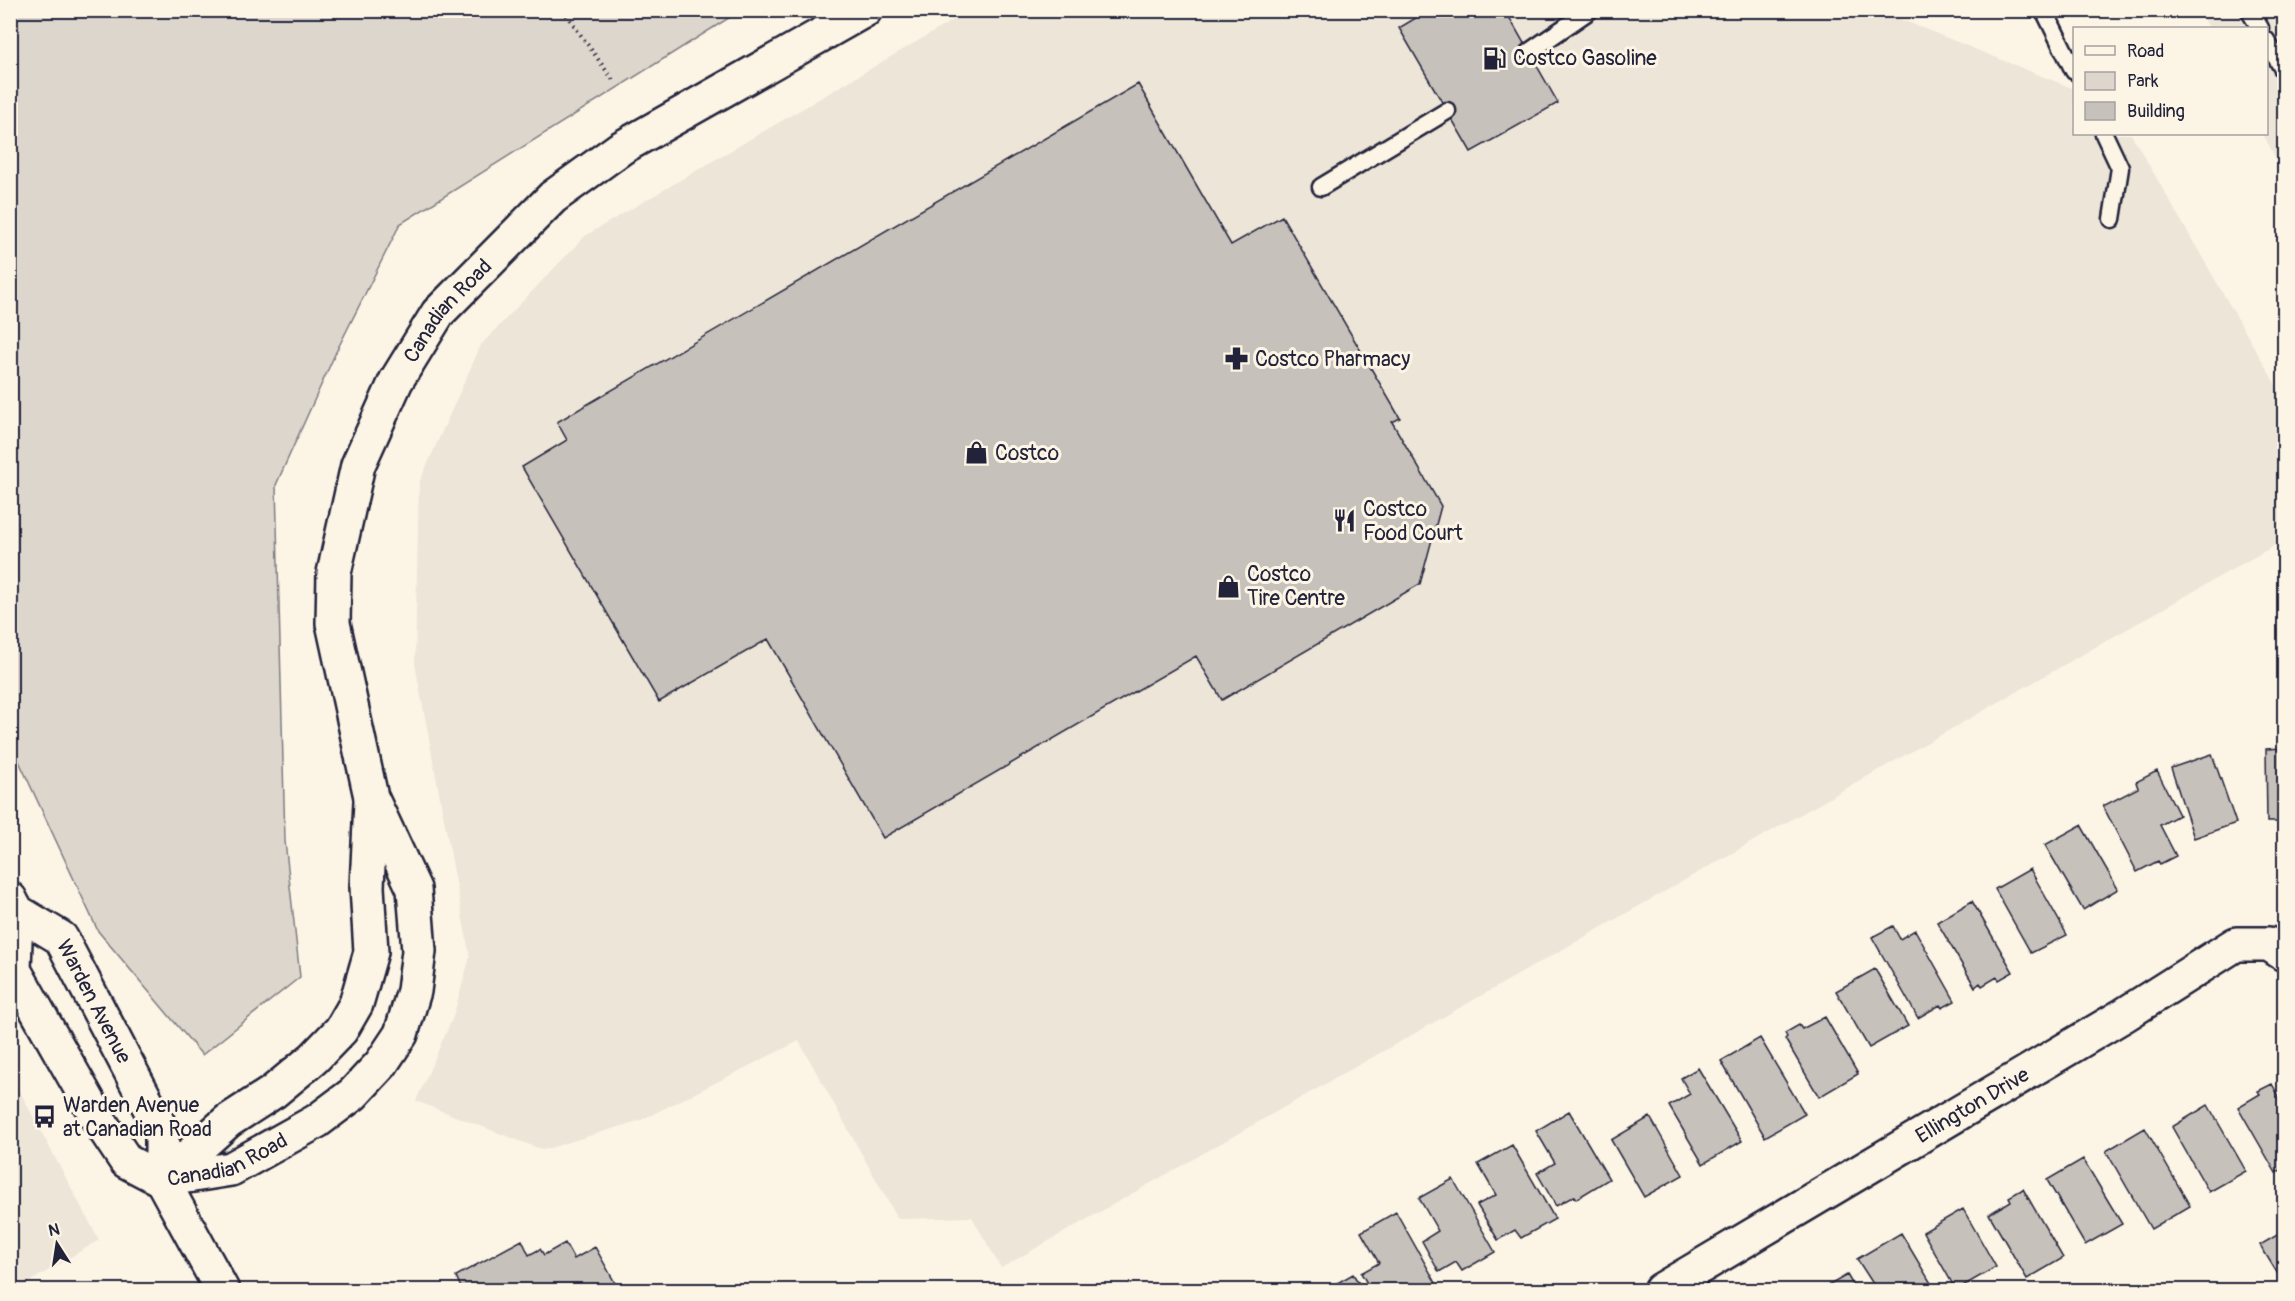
<svg xmlns="http://www.w3.org/2000/svg" width="2295" height="1301" viewBox="0 0 2295 1301" font-family="Pangolin,sans-serif">
	<rect width="100%" height="100%" fill="#fcf5e5"/>
	<filter id="ink" filterUnits="userSpaceOnUse"><feTurbulence type="fractalNoise" baseFrequency=".0167" numOctaves="2"/><feDisplacementMap in="SourceGraphic" scale="12" xChannelSelector="R" yChannelSelector="G"/><feConvolveMatrix kernelMatrix="1 2 1 2 8 2 1 2 1" color-interpolation-filters="sRGB"/></filter>
	<g filter="url(#ink)">
		<path fill="#ece5d8" d="M969,11h911l194,78v45h57l153,265v141l-1283,728 -29,-51 -74,2 -99,-178 -158,79 -98,30 -127,-49 37,-84 17,-60 -55,-293 4,-181 62,-138 104,-109z
			M2200,11h84v163l-21,-40h3v-106h-57z
			M11,1075l88,165 -83,50h-6z"/>
		<path fill="#dcd6cc" stroke="#7f7c84" stroke-width="1.5" d="M10,11h730l-340,213 -64,128 -60,133 9,356 15,136 -98,78 -104,-124 -87,-187z"/>
		<path fill="#c6c1bb" stroke="#22223b" stroke-width="1.5" d="M1429,10h76l53,93 -87,49 -72,-124z
			M1138,84l93,161 51,-29 118,202 -8,4 49,84 -21,78 -198,116 -26,-44 -313,182 -115,-199 -109,63 -137,-235 45,-27 -10,-18z
			M2284,748v74h-17l-1,-73z
			M2212,754l24,69 -42,15 -23,-70z
			M2157,771l22,44 -19,10 16,31 -16,8 -2,-3 -21,11 -34,-66 35,-18 -2,-6z
			M2081,825l37,64 -35,21 -38,-65z
			M2030,869l37,66 -36,18 -36,-64z
			M1972,901l41,71 -14,8 -2,-3 -15,9 -2,-3 -5,4 -38,-65z
			M1893,926l7,13 15,-9 40,71 -13,7 -2,-3 -22,13 -46,-81z
			M1875,969l33,57 -39,22 -33,-57z
			M1825,1017l33,57 -39,23 -34,-58 2,-2 -2,-4 14,-8 3,4z
			M1760,1038l45,76 -40,23 -44,-76z
			M1698,1068l44,73 -39,23 -34,-58 21,-12 -9,-16z
			M2272,1084l12,21v63l-8,5 -38,-66 22,-13 -2,-3z
			M2208,1105l38,66 -37,21 -37,-65z
			M1569,1111l40,68 -33,20 -2,-3 -18,10 -19,-33 18,-10 -19,-32z
			M1650,1117l33,58 -39,22 -33,-57z
			M2145,1128l45,78 -39,23 -45,-78z
			M1512,1145l43,74 -34,19 -6,-8 -17,10 -21,-35 19,-10 -18,-31z
			M2083,1159l39,65 -37,21 -38,-65z
			M1453,1179l42,73 -33,19 -6,-9 -17,10 -17,-31 16,-10 -19,-33z
			M2023,1189l40,69 -36,21 -38,-65 22,-13 -2,-4z
			M1963,1209l33,58 -40,23 -33,-58z
			M1396,1212l40,71 -14,7h-51l-10,-17 18,-10 -18,-31z
			M2284,1231v45l-3,3 -21,-34z
			M1901,1233l34,57h-58l-20,-31z
			M522,1240l7,15 11,-6 4,6 21,-12 9,16 21,-12 24,43h-157l-6,-14z
			M1353,1274l10,16h-38z
			M1847,1275l9,15h-35z"/>
		<g fill="none" stroke-linecap="round" stroke-linejoin="round">
			<defs>
				<path id="service" d="M2044,10l30,61
					M2249,10l11,18
					M2266,40l18,31
					M1529,52l61,-42
					M2104,134l16,34 -8,51
					M1321,187l126,-76"/>
				<g id="minor">
					<path id="s1" d="M162,1180l69,-11 86,-48 36,-27 28,-30 20,-30 13,-43 5,-40 -5,-62 -43,-92 -38,-174 1,-50 24,-108 38,-84 42,-68 115,-116 68,-49 244,-138"/>
					<path d="M162,1180l66,-59 45,-29 41,-34 27,-28 15,-26 15,-52 -4,-65 4,-86"/>
					<path id="s2" d="M1661,1290l463,-275 112,-71h33l15,10"/>
				</g>
				<g id="secondary">
					<path d="M10,899l6,12 -2,59 86,152 26,39 36,19"/>
					<path id="s3" d="M16,911l45,27 101,193v49l60,110"/>
				</g>
			</defs>
			<use href="#service" stroke="#22223b" stroke-width="21"/>
			<use href="#minor" stroke="#22223b" stroke-width="38"/>
			<use href="#secondary" stroke="#22223b" stroke-width="38"/>
			<path stroke="#22223b" stroke-width="4" stroke-dasharray="1.5 4.5" stroke-linecap="butt" d="M563,10l52,73"/>
			<use href="#service" stroke="#fcf5e5" stroke-width="16"/>
			<use href="#minor" stroke="#fcf5e5" stroke-width="33"/>
			<use href="#secondary" stroke="#fcf5e5" stroke-width="33"/>
		</g>
	</g>
	<defs>
		<symbol id="fuel-bare" viewBox="-9 -9 18 18"><path d="M-5.5-6h7V0h2V4h1.3V-2.5L3-4.5l.8-.8L6-3V5H2.5V1h-1V6h-7ZM-4.2-4.7v3.2H.2V-4.7Z" fill="#22223b" stroke="#fcf5e5" stroke-width="2.5" paint-order="stroke"/></symbol>
		<symbol id="pharmacy-bare" viewBox="-9 -9 18 18"><path d="M-2-6h4v4h4v4h-4v4h-4v-4h-4v-4h4Z" fill="#22223b" stroke="#fcf5e5" stroke-width="2.5" paint-order="stroke"/></symbol>
		<symbol id="shop-bare" viewBox="-9 -9 18 18"><path d="M-5-2.5h2.3a2.7 3.5 0 0 1 5.4 0H5L5.5 6h-11ZM-1.5-2.5h3a1.5 2.3 0 0 0-3 0Z" fill="#22223b" stroke="#fcf5e5" stroke-width="2.5" paint-order="stroke"/></symbol>
		<symbol id="restaurant-bare" viewBox="-9 -9 18 18"><path d="M-5-6h1v4h1v-4h1v4h1v-4h1v5L-1.5 .5V6h-2V.5L-5-1ZM5-6V6H3V1.5H1.5Q1.5-4 5-6Z" fill="#22223b" stroke="#fcf5e5" stroke-width="2.5" paint-order="stroke"/></symbol>
		<symbol id="bus-bare" viewBox="-9 -9 18 18"><path d="M-5-6H5V4H4V6H2V4H-2V6H-4V4H-5ZM-3.5-4V0h7V-4ZM-3.5 1.2v1.5H-2V1.2ZM2 1.2v1.5H3.5V1.2Z" fill="#22223b" stroke="#fcf5e5" stroke-width="2.5" paint-order="stroke"/></symbol>
	</defs>
	<g fill-rule="evenodd">
		<use href="#fuel-bare" x="1478" y="42" width="33" height="33"/>
		<use href="#pharmacy-bare" x="1220" y="342" width="33" height="33"/>
		<use href="#shop-bare" x="960" y="436" width="33" height="33"/>
		<use href="#restaurant-bare" x="1328" y="504" width="33" height="33"/>
		<use href="#shop-bare" x="1212" y="570" width="33" height="33"/>
		<use href="#bus-bare" x="28" y="1100" width="33" height="33"/>
	</g>
	<g text-anchor="middle" dominant-baseline="central" stroke-width="6" stroke-linejoin="round" paint-order="stroke">
		<g font-size="21" fill="#22223b" stroke="#fcf5e5" text-anchor="start">
			<text x="1513" y="58">Costco Gasoline</text>
			<text x="1255" y="359">Costco Pharmacy</text>
			<text x="995" y="453">Costco</text>
			<text x="1363" y="509">Costco<tspan x="1363" dy="24">Food Court</tspan></text>
			<text x="1247" y="574">Costco<tspan x="1247" dy="24">Tire Centre</tspan></text>
			<text x="63" y="1105">Warden Avenue<tspan x="63" dy="24">at Canadian Road</tspan></text>
		</g>
		<g font-size="21" fill="#22223b" stroke="#fcf5e5">
			<text stroke="none"><textPath href="#s1" startOffset="1058">Canadian Road</textPath></text>
			<text stroke="none"><textPath href="#s3" startOffset="124">Warden Avenue</textPath></text>
			<text stroke="none"><textPath href="#s2" startOffset="362">Ellington Drive</textPath></text>
			<text stroke="none"><textPath href="#s1" startOffset="69">Canadian Road</textPath></text>
		</g>
	</g>
	<rect width="2295" height="1301" fill="none" stroke="#fcf5e5" stroke-width="36"/>
	<rect x="18" y="18" width="2259" height="1265" fill="none" stroke="#22223b" stroke-width="2" filter="url(#ink)"/>
	<rect x="2073" y="27" width="195" height="108" fill="#fcf5e5" stroke="#a5a1a1" stroke-width="1.5"/>
	<rect x="2085" y="46" width="30" height="9" fill="#fcf5e5" stroke="#a5a1a1" stroke-width="1.5"/>
	<text x="2127" y="57" font-size="18" fill="#22223b">Road</text>
	<rect x="2085" y="72" width="30" height="18" fill="#dcd6cc" stroke="#a5a1a1" stroke-width="1.5"/>
	<text x="2127" y="87" font-size="18" fill="#22223b">Park</text>
	<rect x="2085" y="102" width="30" height="18" fill="#c6c1bb" stroke="#a5a1a1" stroke-width="1.5"/>
	<text x="2127" y="117" font-size="18" fill="#22223b">Building</text>
	<g transform="translate(57 1244) rotate(348)" stroke="#fcf5e5" stroke-width="4.5" paint-order="stroke">
	<path d="M0-4.5L10 22L0 15L-10 22Z" fill="#22223b"/>
	<text y="-9" font-size="16" font-weight="bold" text-anchor="middle" fill="#22223b">N</text>
	</g>
</svg>
